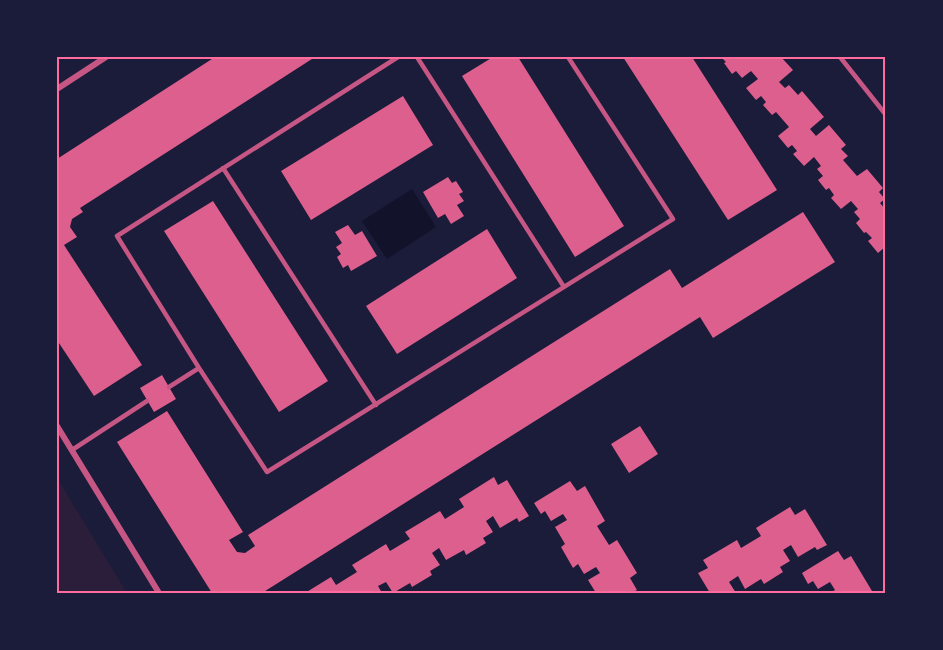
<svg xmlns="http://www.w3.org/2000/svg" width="943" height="650" viewBox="0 0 943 650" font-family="'DM Sans',sans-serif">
	<rect width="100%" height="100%" fill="#1b1b3a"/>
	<path fill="#2a1e3b" d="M57,478l70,115h-70z"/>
	<path fill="#12122b" d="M412,189l24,38 -49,32 -25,-38z"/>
	<path fill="#dd5f8e" d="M215,57h100l-235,151 3,4 -11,7 -2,8 7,10 -13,8 78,120 -48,31 -37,-56v-164l2,-1 -2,-2v-14z
		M493,57h25l106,169 -49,31 -113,-181z
		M623,57h69l85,133 -49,30z
		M721,57h60l12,13 -14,12 6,6 4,-3 9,10 4,-4 22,26 -14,12 6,7 13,-11 17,20 -5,4 7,7 -5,4 14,16 10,-7 16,19 -4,4 6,7 -5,4 6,7v36l-8,7 -10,-12 4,-3 -6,-6 -2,1 -8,-10 4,-4 -6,-7 4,-3 -7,-8 -10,8 -10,-11 3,-3 -5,-7 -3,2 -8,-10 5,-4 -6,-7 4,-3 -7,-9 -10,9 -11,-12 4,-3 -5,-6 -4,3 -10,-12 11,-9 -13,-15 -4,3 -9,-10 3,-3 -5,-6 -5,4 -10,-12 12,-9 -7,-8 -9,7 -6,-7 -4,3 -8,-11 2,-1z
		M403,96l30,49 -122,75 -30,-49z
		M448,177l4,6 4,-2 7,11 -4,2 5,7 -7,4 7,11 -13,8 -6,-10 -7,4 -15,-26z
		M213,201l115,180 -49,31 -115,-181z
		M803,212l32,50 -122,76 -13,-21 -438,276h-50l-95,-151 50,-31 76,121 -14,8 8,12 8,1 10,-7 -7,-11 422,-266 12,19z
		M348,225l7,10 7,-4 15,25 -26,15 -3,-6 -5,3 -6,-11 4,-3 -5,-7 6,-4 -7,-11z
		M487,229l30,49 -120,76 -31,-48z
		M162,375l14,24 -22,13 -14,-24z
		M640,426l18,28 -29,19 -18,-29z
		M494,477l4,8 9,-5 22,36 -10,6 -2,-4 -17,10 -7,-12 -7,5 7,11 -10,6 3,5 -20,12 -2,-5 -18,10 -7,-12 -7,5 8,12 -10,6 2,4 -20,12 -2,-4 -17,10 -7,-11 -8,4 4,7h-77l26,-16 5,8 21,-13 -5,-7 34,-21 4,7 20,-12 -5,-7 35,-21 5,8 19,-12 -5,-8z
		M570,481l7,10 8,-5 20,35 -8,5 12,19 8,-5 20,33 -7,5 7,12 -6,3h-35l-8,-13 12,-7 -4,-6 -12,7 -6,-10 -5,4 -12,-21 4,-3 -10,-17 12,-7 -4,-6 -12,7 -6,-10 -4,3 -7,-11z
		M790,507l5,8 10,-6 22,36 -10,5 -2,-3 -17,10 -7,-12 -8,5 7,11 -10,6 3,5 -19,12 -3,-5 -16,10 -7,-13 -9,6 7,11h-26l-12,-20 10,-5 -5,-8 34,-20 4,8 20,-12 -5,-8z
		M838,551l6,9 7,-4 21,35 -4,2h-38l5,-3 -5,-8 -12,7 -5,-8 -5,3 -6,-11z"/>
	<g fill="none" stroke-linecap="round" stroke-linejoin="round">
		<path stroke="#c65784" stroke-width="4.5" d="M398,57l-281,179 82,132 68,104 406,-253 -105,-162
			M417,57l147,230
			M840,57l46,58
			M223,168l153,237
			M169,387l30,-19
			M72,450l75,-49"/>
		<path stroke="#c65784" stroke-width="6" d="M57,89l49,-32
			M57,426l102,167"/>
	</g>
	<rect width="943" height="650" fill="none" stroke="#1b1b3a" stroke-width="117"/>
	<rect x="58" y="58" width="826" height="534" fill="none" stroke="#ff6b9d" stroke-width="2"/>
</svg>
